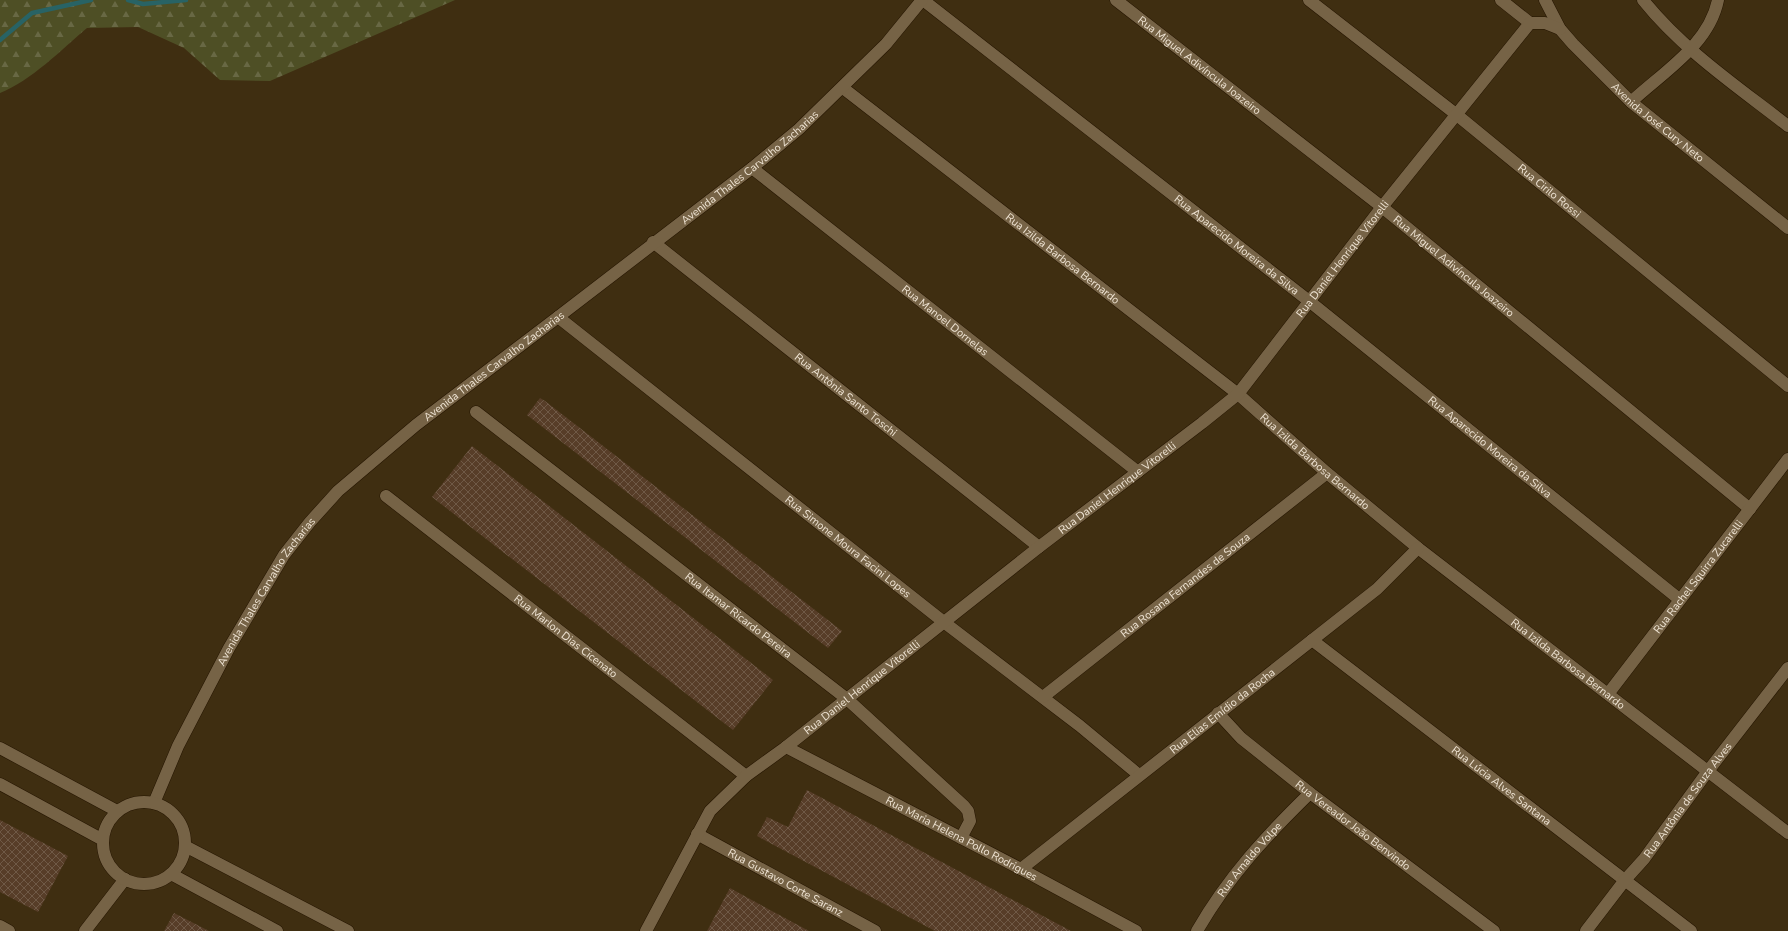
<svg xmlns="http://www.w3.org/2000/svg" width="1788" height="931" viewBox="0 0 1788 931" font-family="'Nunito Sans',sans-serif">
	<defs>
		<pattern id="forest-firs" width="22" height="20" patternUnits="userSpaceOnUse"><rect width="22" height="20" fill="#4e4f25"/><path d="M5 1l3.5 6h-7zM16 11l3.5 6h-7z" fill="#686844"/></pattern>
		<pattern id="building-cross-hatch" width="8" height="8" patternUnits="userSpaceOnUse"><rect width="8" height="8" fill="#573d28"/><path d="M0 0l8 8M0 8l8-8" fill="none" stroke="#6f5946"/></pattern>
	</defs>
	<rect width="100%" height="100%" fill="#3f2e11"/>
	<path fill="url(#forest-firs)" d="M0,0h455l-185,81 -50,-1 -36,-32 -46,-21 -51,1c-25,21 -56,53 -87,65z"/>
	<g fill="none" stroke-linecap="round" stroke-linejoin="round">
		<path stroke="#286365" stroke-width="4.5" d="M128,0l15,4 43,-4
			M0,40l32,-27 59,-13"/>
	</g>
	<path fill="url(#building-cross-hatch)" d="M540,398l5,3 297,230 -14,17 -301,-233z
		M472,446l301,234 -40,50 -301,-233z
		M807,790l221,118 43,23h-136l-178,-95 10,-19 21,10z
		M0,820l68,36 -30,56 -38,-20z
		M730,888l40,22 39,21h-102z
		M174,913l35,18h-45z"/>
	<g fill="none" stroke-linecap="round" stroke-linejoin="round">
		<defs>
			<g id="street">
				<path id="s1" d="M923,0l386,301 370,298"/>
				<path id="s2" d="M1116,0l266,207 368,302"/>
				<path id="s3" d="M1309,0l148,115 331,271"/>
				<path d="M1501,0l29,23"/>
				<path id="s4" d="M1545,0l15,29 13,15 58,58 157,126"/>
				<path d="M1643,0c40,50 95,87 145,126"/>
				<path id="s5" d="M843,88l395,306 89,79 91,75 370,285"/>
				<path d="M1631,102c32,-30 78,-57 87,-102"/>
				<path id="s6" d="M752,168l386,304"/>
				<path id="s7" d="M653,242l386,305"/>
				<path id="s8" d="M558,317l387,306 135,103 59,49"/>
				<path id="s9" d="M476,412l371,287 117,107 4,5 2,10 -9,17"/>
				<path id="s10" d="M386,496l360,280"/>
				<path id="s11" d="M1312,640l379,291"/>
				<path id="s12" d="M1608,694l180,-235"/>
				<path id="s13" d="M1043,697l284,-224"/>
				<path id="s14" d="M1218,713l23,25 69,55 184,138"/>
				<path id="s15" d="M786,747l235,122 115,62"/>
				<path id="s16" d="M154,803l24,-57 51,-98 55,-93 26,-33 28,-31 78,-66 142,-108 194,-149 47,-39 87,-85 36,-44"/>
				<path id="s17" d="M697,834l178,97"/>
				<path id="s18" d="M1021,869l356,-280 41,-41"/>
				<path d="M0,926l9,5"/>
				<path d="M85,931l40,-52"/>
				<path id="s19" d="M646,931l64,-120 36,-35 40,-29 253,-200 163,-124 36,-29 144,-187 148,-184h15l15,6"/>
				<path id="s20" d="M1197,931c31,-54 69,-95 113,-138"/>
				<path id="s21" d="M1586,931l39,-51 19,-21 64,-88 80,-103"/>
			</g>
			<path id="secondary" d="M0,748l117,63
				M0,784l103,56
				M103 843a41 41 0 1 1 82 0a41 41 0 1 1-82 0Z
				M185,846l163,85
				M171,874l106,57"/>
		</defs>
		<use href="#street" stroke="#251500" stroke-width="13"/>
		<use href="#secondary" stroke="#251500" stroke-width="13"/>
		<use href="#street" stroke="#766346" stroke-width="12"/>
		<use href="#secondary" stroke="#766346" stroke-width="12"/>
	</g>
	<g text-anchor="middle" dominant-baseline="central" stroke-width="3.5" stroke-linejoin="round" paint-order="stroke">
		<g font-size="11" fill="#efe4d4" stroke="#3f2e11">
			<text stroke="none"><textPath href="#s2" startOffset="106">Rua Miguel Adivíncula Joazeiro</textPath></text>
			<text stroke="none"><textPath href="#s4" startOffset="168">Avenida José Cury Neto</textPath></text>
			<text stroke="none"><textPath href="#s16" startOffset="888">Avenida Thales Carvalho Zacharias</textPath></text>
			<text stroke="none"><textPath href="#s3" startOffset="307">Rua Cirilo Rossi</textPath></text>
			<text stroke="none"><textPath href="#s1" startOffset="398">Rua Aparecido Moreira da Silva</textPath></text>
			<text stroke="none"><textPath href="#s5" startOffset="278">Rua Izilda Barbosa Bernardo</textPath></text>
			<text stroke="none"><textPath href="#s19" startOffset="980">Rua Daniel Henrique Vitorelli</textPath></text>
			<text stroke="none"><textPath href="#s2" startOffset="430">Rua Miguel Adivíncula Joazeiro</textPath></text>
			<text stroke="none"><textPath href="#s6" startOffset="246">Rua Manoel Dornelas</textPath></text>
			<text stroke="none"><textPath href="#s16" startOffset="564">Avenida Thales Carvalho Zacharias</textPath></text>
			<text stroke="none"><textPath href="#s7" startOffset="246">Rua Antônia Santo Toschi</textPath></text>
			<text stroke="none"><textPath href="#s1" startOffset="722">Rua Aparecido Moreira da Silva</textPath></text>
			<text stroke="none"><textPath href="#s5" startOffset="602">Rua Izilda Barbosa Bernardo</textPath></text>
			<text stroke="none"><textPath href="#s19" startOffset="656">Rua Daniel Henrique Vitorelli</textPath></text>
			<text stroke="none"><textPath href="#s8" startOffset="370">Rua Simone Moura Facini Lopes</textPath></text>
			<text stroke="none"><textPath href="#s12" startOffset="148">Rua Rachel Squirra Zucarelli</textPath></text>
			<text stroke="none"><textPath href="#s13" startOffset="181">Rua Rosana Fernandes de Souza</textPath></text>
			<text stroke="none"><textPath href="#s16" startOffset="240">Avenida Thales Carvalho Zacharias</textPath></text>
			<text stroke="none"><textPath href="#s9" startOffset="332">Rua Itamar Ricardo Pereira</textPath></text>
			<text stroke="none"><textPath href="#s10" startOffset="228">Rua Marlon Dias Cicenato</textPath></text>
			<text stroke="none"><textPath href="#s5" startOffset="926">Rua Izilda Barbosa Bernardo</textPath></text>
			<text stroke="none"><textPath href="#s19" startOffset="332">Rua Daniel Henrique Vitorelli</textPath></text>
			<text stroke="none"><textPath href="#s18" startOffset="256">Rua Elias Emídio da Rocha</textPath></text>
			<text stroke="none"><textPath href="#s11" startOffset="239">Rua Lúcia Alves Santana</textPath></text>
			<text stroke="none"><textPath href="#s21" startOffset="166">Rua Antônia de Souza Alves</textPath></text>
			<text stroke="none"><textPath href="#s14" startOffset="176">Rua Vereador João Benvindo</textPath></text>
			<text stroke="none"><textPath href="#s15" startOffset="198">Rua Maria Helena Pollo Rodrigues</textPath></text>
			<text stroke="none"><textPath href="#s20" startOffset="89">Rua Arnaldo Volpe</textPath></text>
			<text stroke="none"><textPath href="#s17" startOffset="101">Rua Gustavo Corte Saranz</textPath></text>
		</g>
	</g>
</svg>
